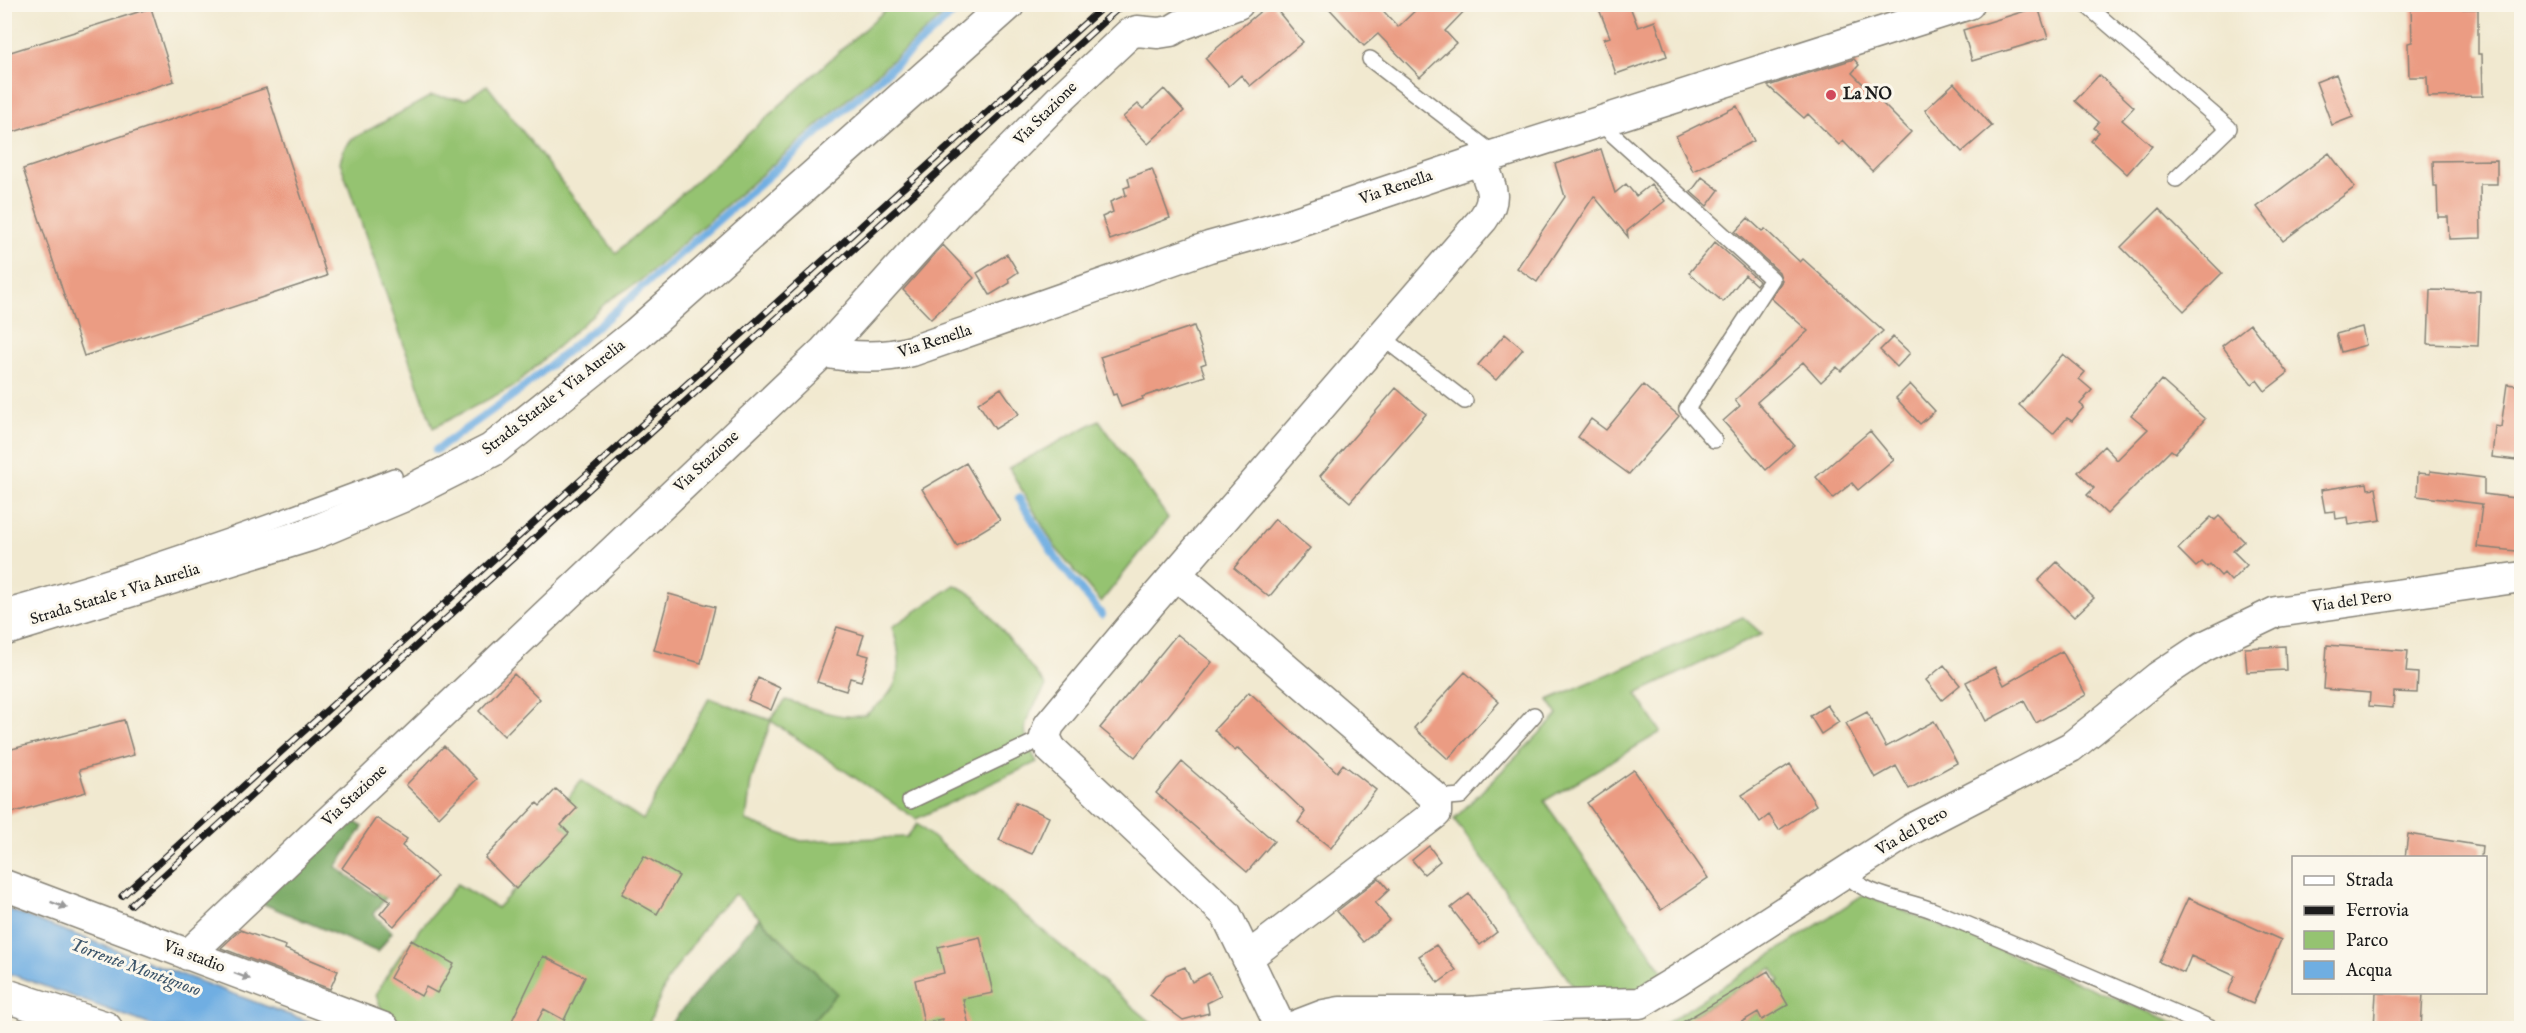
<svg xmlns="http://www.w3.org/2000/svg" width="2526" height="1033" viewBox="0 0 2526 1033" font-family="'IM FELL English',serif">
	<rect width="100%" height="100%" fill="#fbf7ec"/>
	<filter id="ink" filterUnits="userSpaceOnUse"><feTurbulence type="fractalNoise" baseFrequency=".0167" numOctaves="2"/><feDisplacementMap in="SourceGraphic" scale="12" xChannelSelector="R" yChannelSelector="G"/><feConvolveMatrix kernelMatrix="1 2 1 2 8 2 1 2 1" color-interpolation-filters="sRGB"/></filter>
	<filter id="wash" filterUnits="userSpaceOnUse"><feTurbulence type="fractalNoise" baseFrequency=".008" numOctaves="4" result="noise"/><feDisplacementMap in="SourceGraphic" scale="24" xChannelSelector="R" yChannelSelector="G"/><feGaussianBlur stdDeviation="1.35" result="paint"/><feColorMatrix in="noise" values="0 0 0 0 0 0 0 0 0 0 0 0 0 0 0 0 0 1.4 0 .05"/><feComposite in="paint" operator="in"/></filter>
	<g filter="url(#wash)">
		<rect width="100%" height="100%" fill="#f1e9d0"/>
		<path fill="#95c371" stroke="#587046" stroke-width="1.5" d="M892,4l63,1 -315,276 -31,19 -95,86 -81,42 -93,-266 4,-13 8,-10 79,-43 35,3 21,-14 129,168z
			M1099,420l69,98 -67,84 -46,-55 -46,-79z
			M955,585l20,11 71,90c-20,35 -30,39 -9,76l-121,57 -145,-98 -20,60 -5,40 55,20 106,-4 10,-13 241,204h-352l31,-35 -102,-99 -21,19 -47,68 -20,47h-232l-33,-17 -6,-16c21,-42 53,-75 81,-111l40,24 72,-75 -8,-8 6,-25 14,-20 62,40 66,-122 61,22 16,-20c21,6 56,21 78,15 4,-1 8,-6 11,-8 29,-21 28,-49 17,-80z
			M1743,617l19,17 -126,60 25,38 -117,69 121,173 -26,16h-63l-122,-171 104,-104 -10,-15z
			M1864,894l324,134h-458l28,-16 4,7 13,-35 5,-3 -8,-13 -80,48 3,6 -8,6h-28z"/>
		<path fill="#78a963" stroke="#4a6240" stroke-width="1.5" d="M347,817l16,10 -27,40 39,28 4,-4 9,4 -15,19 19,18 -14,20 -119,-50z
			M759,918l78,75 -31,35h-139z"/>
		<path fill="#6faee2" stroke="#46657f" stroke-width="1.5" d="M4,908l283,106 44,14h-172l-154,-56z"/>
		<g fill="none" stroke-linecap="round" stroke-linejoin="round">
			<path stroke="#6faee2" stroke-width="8" d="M436,450l79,-56 91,-75 358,-315
				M1019,498l38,62 45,55"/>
		</g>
		<g id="blocks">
			<path fill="#eb9c83" d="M1269,4h3l31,38 -53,44 -9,-11 -12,11 -24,-28z
				M1325,4h52l21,23 24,-23h49l-26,27 11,12 -36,34 -42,-43 -14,12z
				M1597,4h32l9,23 17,-6 12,35 -51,18 -12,-35 6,-2z
				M2411,6h52v3h15v45h4l1,42 -55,1 -1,-20h-18l-1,-34 4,-1z
				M2038,7l10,31 -76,23 -9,-31z
				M151,8l23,73 -170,54v-81z
				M1854,59l5,6 -7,8 59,59 -39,39 -29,-30 -4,4 -31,-31 -4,4 -36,-32z
				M2336,74l17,43 -21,8 -16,-43z
				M2099,75l35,32 -12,13 30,26 -25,28 -36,-33 8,-9 -5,-4 5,-6 -24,-21z
				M1954,83l38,43 -30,26 -37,-42z
				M266,88l61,188 -243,80 -61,-187z
				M1164,89l20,22 -36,33 -25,-27 15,-13 5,5z
				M1737,106l17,35 -61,30 -17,-35z
				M1601,149l14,44 11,-9 10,12 15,-12 14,17 -38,30 1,6 -34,-41 -57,86 -20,-14 48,-71 -10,-33z
				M2329,153l26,34 -72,54 -26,-34z
				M2497,160v24h-17l1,54 -32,1 -1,-22h-10l-1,-31h-3l-1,-25z
				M1152,169l18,49 -60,22 -8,-23 11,-5 -3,-10 16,-7 -2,-7 6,-2 -2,-8z
				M1702,177l17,13 -12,16 -16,-14z
				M2159,209l63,64 -38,38 -63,-64z
				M1748,218l14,13 3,-2 35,33 3,-3 80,72 -42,40 -4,-4 -16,15 -18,-20 -46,40 37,43 -28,25 -43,-49 17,-15 -5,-6 73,-69 -37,-33 11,-17 -3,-9 -44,-40z
				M1715,242l44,39 -3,4 -11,-10 -22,27 -34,-29z
				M943,245l31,33 -43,41 -28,-29z
				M1007,254l11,18 -10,7 2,4 -20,12 -13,-22z
				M2430,290l50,1 -2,55 -50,-2z
				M2250,324l38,49 -23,18 -8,-11 -5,4 -30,-38z
				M1194,326l12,37 -5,2 4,11 -63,21 1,2 -22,8 -5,-13 -3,1 -13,-38z
				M2362,327l4,18 -25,7 -5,-18z
				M1505,334l18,15 -27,31 -18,-15z
				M1893,337l17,16 -13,14 -17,-17z
				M2063,354l22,18 -6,7 13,11 -12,14 4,3 -12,14 -5,-3 -14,16 -34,-29z
				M2161,380l44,39 -30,34 -4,-3 -64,64 -20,-19 7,-7 -16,-16 26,-26 13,14 31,-31 -17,-14z
				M1910,384l25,27 -15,13 -24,-26z
				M2507,384l15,2v24l-6,50 -24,-3 3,-31 6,1z
				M1643,385l36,31 -50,58 -51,-37 13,-18 15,11z
				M1001,388l18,26 -24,15 -17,-26z
				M1396,388l30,26 -76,88 -30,-26z
				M1870,431l24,29 -36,30 -6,-7 -19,15 -17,-21z
				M966,463l34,57 -43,26 -35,-57z
				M2430,471l54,7v16l38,5v36l-4,-1 -2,17 -39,-4 5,-43 -65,-8 1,-23 12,1z
				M2367,483l1,6 8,-1 5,32 -32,5 -1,-8 -12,2 -1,-8 -10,1 -4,-22z
				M2219,516l25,25 -11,10 14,14 -16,16 -7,-8 -3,3 -11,-12 -3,3 -5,-5 -6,5 -18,-18 33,-32 4,3z
				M1275,519l35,29 -41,49 -35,-29z
				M2057,562l37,36 -20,19 -36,-36z
				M669,594l46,13 -14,56 -47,-13z
				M837,627l27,8 -6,18 11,3 -8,25 -11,-3 -4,13 -29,-9z
				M1177,634l35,28 -77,95 -35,-29z
				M2327,645l81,6 -2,21 12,1 -1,20 -23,-1 -1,16 -24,-2 1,-13 -46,-4z
				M2285,646l1,24 -39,2 -2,-24z
				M2062,651l24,44 -50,28 -12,-22 -38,20 -20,-39 29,-15 9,18z
				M1944,665l16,20 -18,15 -16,-20z
				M1465,672l34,30 -51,57 -34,-31z
				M514,674l26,25 -36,37 -25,-25z
				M758,678l22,10 -9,22 -23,-10z
				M1249,692l88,80 6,-8 33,26 -45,58 -33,-26 7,-10 -67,-64 -3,3 -21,-21z
				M1827,705l12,17 -18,12 -11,-18z
				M1867,712l19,35 48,-26 23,42 -48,26 -13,-23 -21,12 -29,-55z
				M124,720l10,35 -55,15 7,22 -82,23v-64z
				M444,746l33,33 -38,38 -33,-32z
				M1182,762l92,79 -27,31 -91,-79z
				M1790,764l26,41 -37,25 -10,-15 -9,7 -18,-27z
				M1634,770l74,108 -47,32 -74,-107z
				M556,789l21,19 -16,17 8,8 -53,56 -31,-31 52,-55 3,3z
				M1016,802l33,15 -17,37 -33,-14z
				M376,818l31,21 -5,7 35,30 -43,50 -14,-12 11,-13 -49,-33z
				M2408,834l74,12 -1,12h-76z
				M1429,846l11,15 -16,13 -12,-14z
				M644,856l35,20 -22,38 -35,-20z
				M1379,878l10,12 -14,13 15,17 -27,22 -26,-31z
				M1469,894l28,38 -17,13 -29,-37z
				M2188,898l93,42 -28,64 -25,-11 7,-17 -44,-20 -7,17 -25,-11z
				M240,930l46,16 -1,3 53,22 -8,18 -109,-41z
				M980,937l13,56 -30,6 6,27 -25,3 -2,-10 -18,4 -9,-43 29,-7 -6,-26z
				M411,940l43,24 -17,29 -11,-6 -5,9 -31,-18z
				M1436,945l20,25 -18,13 -19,-27z
				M543,956l42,21 -21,43 -20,-11 -11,20h-25z
				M1185,967l7,15 17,-9 12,23 -14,7 2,10 -26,7 -33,-25 16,-20z
				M1768,971l20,34 -26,15 -4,-8 -28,17h-59z
				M2376,993h47l-2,36 -47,-2z"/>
		</g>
	</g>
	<g filter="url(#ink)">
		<use href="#blocks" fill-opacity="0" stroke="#868276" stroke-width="1.5"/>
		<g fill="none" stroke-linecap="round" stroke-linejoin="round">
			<defs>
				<path id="lane" d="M2085,4l144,124 -53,51
					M1370,59l125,96
					M1599,122l173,157 -85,130 27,31
					M1382,337l83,64
					M4,608c133,-37 262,-83 390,-132
					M1436,798l25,-2 73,-81
					M910,801l135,-64
					M1845,873c20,23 58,26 87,37 93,38 186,78 278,118"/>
				<path id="street" d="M823,352c31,6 59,7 89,-1l297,-104 72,-20 205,-69 483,-154
					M1176,574l260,224v15l-189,145
					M4,885l380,143
					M188,955l635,-603 133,-147 108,-110 65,-61 8,-3 21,2 13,-2 10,-6 57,-21
					M1281,1028l-55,-114 -175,-165 -6,-12 4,-12 101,-121 333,-385c17,-23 6,-35 -2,-60
					M1290,1028l34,-13 16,-3h128l92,-7 80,-2 38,-23 234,-151 159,-82 87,-70 45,-30 73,-35 246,-35"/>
				<path id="secondary" d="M4,995l101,33"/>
				<path id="primary" d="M4,629l307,-95 90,-38 91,-46 145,-116 371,-330"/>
			</defs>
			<use href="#lane" stroke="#868276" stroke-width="18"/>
			<use href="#street" stroke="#868276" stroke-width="33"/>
			<use href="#secondary" stroke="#868276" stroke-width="36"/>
			<use href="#primary" stroke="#868276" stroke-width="36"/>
			<use href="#lane" stroke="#fff" stroke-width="15"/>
			<use href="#street" stroke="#fff" stroke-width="30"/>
			<use href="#secondary" stroke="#fff" stroke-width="33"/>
			<use href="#primary" stroke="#fff" stroke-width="33"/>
			<defs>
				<path id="rail" d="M122,896l984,-892
					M131,905l992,-901"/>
			</defs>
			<use href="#rail" stroke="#1c1c1c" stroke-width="7"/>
			<use href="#rail" stroke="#fbf7ec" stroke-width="4.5" stroke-dasharray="14" stroke-linecap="butt"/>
		</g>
		<defs><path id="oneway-solid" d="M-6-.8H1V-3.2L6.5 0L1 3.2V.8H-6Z" transform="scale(1.5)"/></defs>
		<g fill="#999">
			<use href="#oneway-solid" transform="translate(59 905) rotate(20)"/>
			<use href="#oneway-solid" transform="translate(242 976) rotate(21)"/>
		</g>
	</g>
	<circle fill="#d1495b" stroke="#fbf7ec" stroke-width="2" cx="1831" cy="95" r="6"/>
	<g text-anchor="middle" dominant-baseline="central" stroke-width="6" stroke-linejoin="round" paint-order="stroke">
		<g font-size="16" font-weight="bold" fill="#1c1c1c" stroke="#fbf7ec" text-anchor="start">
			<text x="1843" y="95">La NO</text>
		</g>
		<g font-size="16" fill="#1c1c1c" stroke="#fbf7ec">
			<text transform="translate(1046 114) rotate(-45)">Via Stazione</text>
			<text transform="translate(1396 188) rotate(-19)">Via Renella</text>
			<text transform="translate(935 342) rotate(-18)">Via Renella</text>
			<text transform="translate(554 398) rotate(-38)">Strada Statale 1 Via Aurelia</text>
			<text transform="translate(707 462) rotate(-43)">Via Stazione</text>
			<text transform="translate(115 595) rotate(-17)">Strada Statale 1 Via Aurelia</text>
			<text transform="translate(2352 602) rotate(-8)">Via del Pero</text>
			<text transform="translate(355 796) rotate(-43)">Via Stazione</text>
			<text transform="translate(1912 832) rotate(-30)">Via del Pero</text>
			<text transform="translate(194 957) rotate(21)">Via stadio</text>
		</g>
		<g font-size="18" font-style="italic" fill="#3d566b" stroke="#fbf7ec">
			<text transform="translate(135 968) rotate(20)">Torrente Montignoso</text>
		</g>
	</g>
	<rect width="2526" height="1033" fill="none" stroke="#fbf7ec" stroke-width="24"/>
	<rect x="2292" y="856" width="195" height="138" fill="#fbf7ec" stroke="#a29f99" stroke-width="1.5"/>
	<rect x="2304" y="876" width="30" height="9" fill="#ffffff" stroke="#a29f99" stroke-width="1.5"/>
	<text x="2346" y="886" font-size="18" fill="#1c1c1c">Strada</text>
	<rect x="2304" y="906" width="30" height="9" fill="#1c1c1c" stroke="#a29f99" stroke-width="1.5"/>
	<text x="2346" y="916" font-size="18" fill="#1c1c1c">Ferrovia</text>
	<rect x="2304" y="931" width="30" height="18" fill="#95c371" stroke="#a29f99" stroke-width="1.5"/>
	<text x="2346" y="946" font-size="18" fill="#1c1c1c">Parco</text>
	<rect x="2304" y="961" width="30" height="18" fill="#6faee2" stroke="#a29f99" stroke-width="1.5"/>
	<text x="2346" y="976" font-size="18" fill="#1c1c1c">Acqua</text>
</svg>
